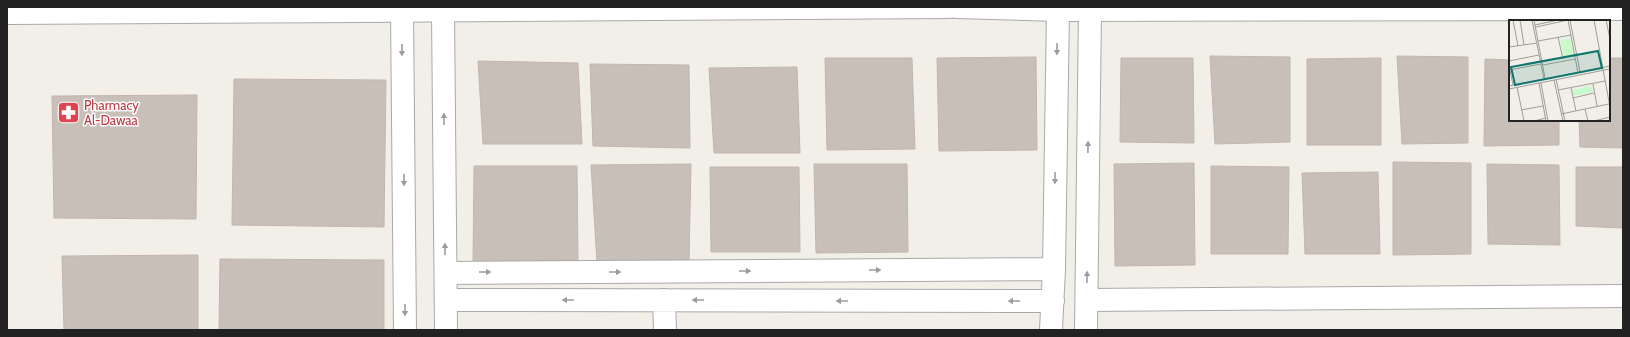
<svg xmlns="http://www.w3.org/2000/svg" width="1630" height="337" viewBox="0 0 1630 337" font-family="Cabin,sans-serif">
	<rect width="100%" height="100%" fill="#f2efe9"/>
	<path fill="#c7bfb8" stroke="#c4b6ab" d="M1210,56l80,1v85l-75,2z
		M1397,56l71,1v86l-66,1z
		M1036,57l1,93 -98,1 -2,-93z
		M825,58h87l3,91 -88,1z
		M1121,58h72l1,85 -74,-1z
		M1381,58v87h-74v-86z
		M1609,58h14v90l-43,-1 -1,-27h30z
		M1485,59l25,1v60h49v25l-75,1z
		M478,61l100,2 4,81h-99z
		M590,64l99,1 1,83 -97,-2z
		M797,67l3,86h-86l-5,-85z
		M234,79l152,1 -2,147 -152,-2z
		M197,95l-1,124 -142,-1 -2,-122z
		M1393,162l78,1v91l-78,1z
		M1194,163l1,102 -80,1 -1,-102z
		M691,164l-2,98 -92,1 -6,-98z
		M814,164h93l1,88 -92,1z
		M1487,164l72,1 1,80 -72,-1z
		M474,166h103l1,95 -105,2z
		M1211,166l78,1 -1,87h-77z
		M710,167h89l1,85h-89z
		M1576,167h47v61l-47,-2z
		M1378,172l2,82h-75l-3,-81z
		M198,255v75h-134l-2,-74z
		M220,259l164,1v70h-165z"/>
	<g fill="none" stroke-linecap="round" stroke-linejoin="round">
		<defs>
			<path id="minor" d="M402,11l3,319
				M443,11l3,319
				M446,273l608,-4
				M446,300l607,1
				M664,300l1,30
				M1087,300l536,-4
				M1051,330l3,-61 4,-259
				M1086,330l4,-321"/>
			<path id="tertiary" d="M956,7l102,3 565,-1
				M7,13c314,-2 628,-3 942,-6"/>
		</defs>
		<use href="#minor" stroke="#a9a9a9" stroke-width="24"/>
		<use href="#tertiary" stroke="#a9a9a9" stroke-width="24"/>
		<use href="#minor" stroke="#fff" stroke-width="22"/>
		<use href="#tertiary" stroke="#fff" stroke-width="22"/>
	</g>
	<defs><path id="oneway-solid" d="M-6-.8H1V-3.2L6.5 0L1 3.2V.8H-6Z"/></defs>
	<g fill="#9c9c9c">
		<use href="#oneway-solid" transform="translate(1057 49) rotate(91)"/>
		<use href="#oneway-solid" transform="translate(402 50) rotate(90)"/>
		<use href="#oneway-solid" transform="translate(444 119) rotate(-91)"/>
		<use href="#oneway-solid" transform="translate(1088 147) rotate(-89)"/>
		<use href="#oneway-solid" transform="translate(1055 178) rotate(91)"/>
		<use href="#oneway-solid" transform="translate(404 180) rotate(90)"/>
		<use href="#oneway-solid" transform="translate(445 249) rotate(-91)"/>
		<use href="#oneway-solid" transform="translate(875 270)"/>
		<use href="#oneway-solid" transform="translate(745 271)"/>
		<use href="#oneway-solid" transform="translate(485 272)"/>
		<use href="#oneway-solid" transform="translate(615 272)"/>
		<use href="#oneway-solid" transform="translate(1087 277) rotate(-89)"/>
		<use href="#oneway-solid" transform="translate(568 300) rotate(-180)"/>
		<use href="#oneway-solid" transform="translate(698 300) rotate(-180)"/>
		<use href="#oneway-solid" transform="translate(842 301) rotate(-180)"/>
		<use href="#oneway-solid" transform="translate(1014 301) rotate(-180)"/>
		<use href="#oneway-solid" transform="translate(405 310) rotate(90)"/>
	</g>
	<defs>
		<symbol id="pharmacy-square" viewBox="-11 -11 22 22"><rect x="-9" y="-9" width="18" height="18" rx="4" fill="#e0444e" stroke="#fff"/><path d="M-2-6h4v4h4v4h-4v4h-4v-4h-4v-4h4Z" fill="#fff"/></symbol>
	</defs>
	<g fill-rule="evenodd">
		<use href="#pharmacy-square" x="56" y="100" width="25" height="25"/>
	</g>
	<g text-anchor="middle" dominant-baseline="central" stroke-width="3" stroke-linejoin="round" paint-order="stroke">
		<g font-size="13" fill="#be3a42" stroke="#fff" text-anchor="start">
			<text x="84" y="105">Pharmacy<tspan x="84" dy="15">Al-Dawaa</tspan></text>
		</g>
	</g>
	<g transform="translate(1509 20)">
		<rect width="101" height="101" fill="#f2efe9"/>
		<path d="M61,18l4,17 -10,2 -4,-17zM82,66l2,6 -20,4 -1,-6z" fill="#c8facc"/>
		<path fill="none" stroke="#9f9d99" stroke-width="1" d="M4,0l5,26M11,0l4,25M23,0l12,59M25,0l11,58M59,0l10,53M61,0l10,52M85,0l16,87M97,0l4,19M26,5l23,-5M27,7l32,-7M49,17l5,22M29,21l33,-6M0,27l28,-4M0,41l30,-6M34,45l32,-6M0,46l4,19M0,50l32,-6M47,59l9,42M45,60l9,41M30,63l7,38M32,63l7,38M84,64l4,22M0,66l101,-20M8,67l7,34M62,68l5,23M0,69l101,-20M49,70l47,-9M64,78l21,-5M76,89l3,12M12,90l22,-4M52,94l48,-10M25,101l12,-3M85,101l16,-4"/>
		<path fill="#0f766e" fill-opacity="0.15" stroke="#0f766e" stroke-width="2" d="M89,31l4,17 -87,17 -4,-18z"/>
		<rect width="101" height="101" fill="none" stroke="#222" stroke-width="2"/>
	</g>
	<rect width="1630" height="337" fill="none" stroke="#222222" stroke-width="16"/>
</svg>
